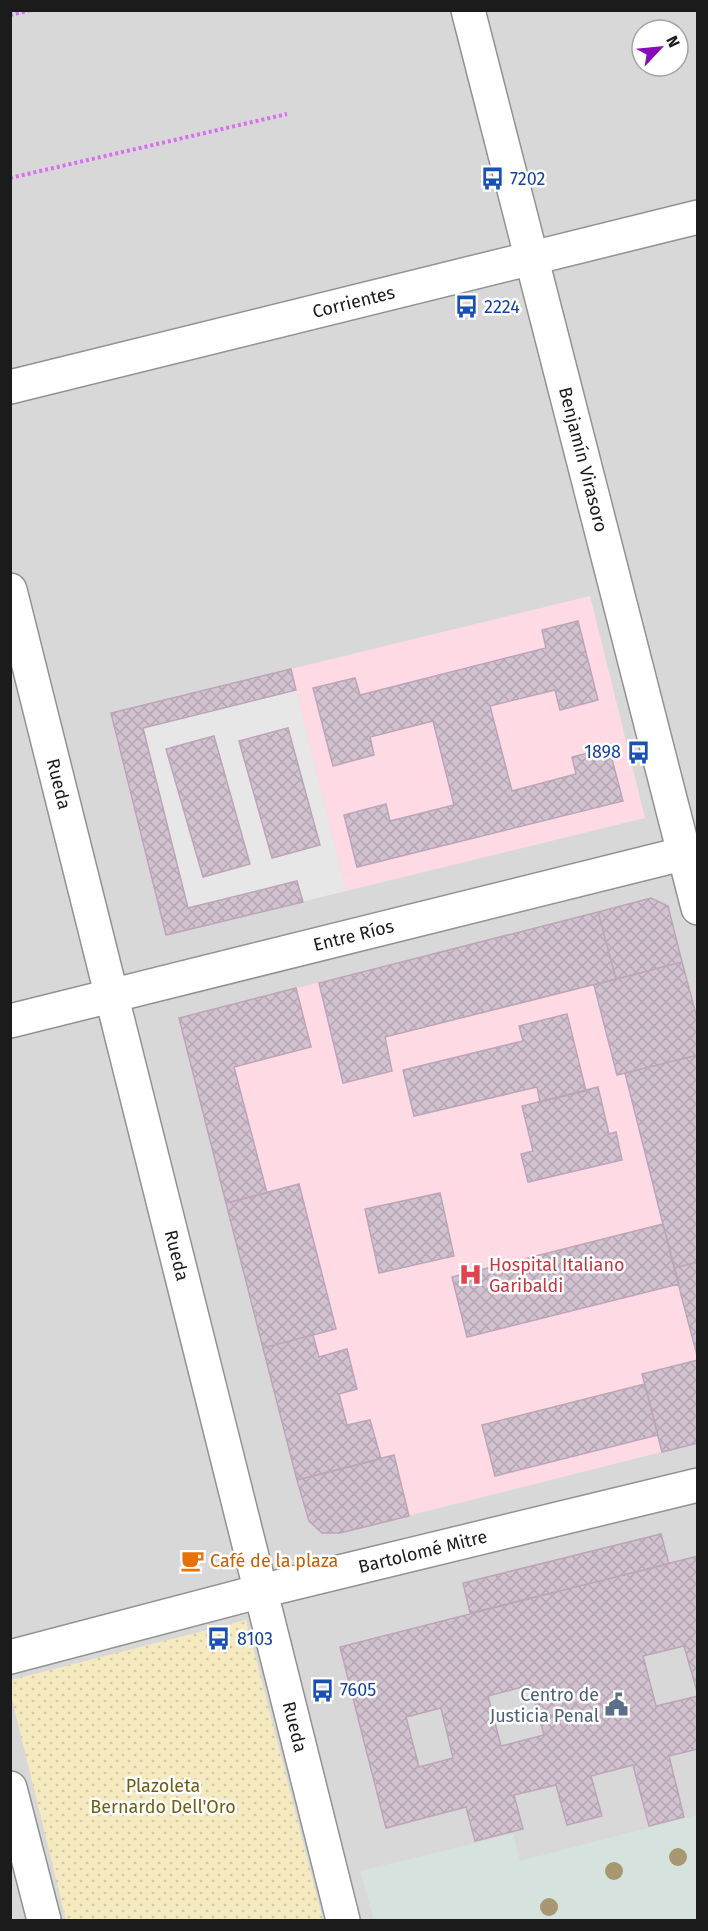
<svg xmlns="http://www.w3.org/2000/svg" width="708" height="1931" viewBox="0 0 708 1931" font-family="'Fira Sans',sans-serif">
	<defs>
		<pattern id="park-dots" width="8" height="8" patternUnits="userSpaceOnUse" patternTransform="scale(1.5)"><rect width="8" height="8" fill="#f5eabf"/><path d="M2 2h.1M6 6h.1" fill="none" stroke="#d1c8a4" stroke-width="1.8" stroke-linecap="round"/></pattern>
		<pattern id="building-cross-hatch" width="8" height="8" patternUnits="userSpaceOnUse" patternTransform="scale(1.5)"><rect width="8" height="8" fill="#d2c2d0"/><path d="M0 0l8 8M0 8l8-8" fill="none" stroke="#b4a6b2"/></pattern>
	</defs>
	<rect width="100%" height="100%" fill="#ece1e8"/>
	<path fill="#d9d8d9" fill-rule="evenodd" d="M11,11h686v1909h-686zM642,30h36v36h-36z"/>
	<path fill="#fddae4" d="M590,596l55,222 -299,73 -55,-222z
		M651,898l17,8 29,116v421l-357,90h-18l-13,-12 -7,-22 -123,-481z"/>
	<path fill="url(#park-dots)" d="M246,1620l77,300h-257l-55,-225v-15z"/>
	<path fill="#e7e7e7" d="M291,669l55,222 -180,44 -55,-222z"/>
	<path fill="#d6e2de" d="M697,1815v105h-323l-14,-49 153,-37 7,27z"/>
	<path fill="url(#building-cross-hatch)" stroke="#bda5b9" stroke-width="1.5" fill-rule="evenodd" d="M578,621l20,79 -38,10 -5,-20 -65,16 22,85 64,-17 -4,-17 37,-9 14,53 -266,66 -13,-52 42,-11 4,17 64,-16 -21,-84 -63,16 4,18 -41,11 -20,-78 42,-10 5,17 186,-47 -4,-18z
		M291,669l5,21 -153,38 45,180 109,-27 6,21 -137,33 -55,-222z
		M288,728l32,117 -48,13 -33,-117z
		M214,736l36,128 -47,13 -37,-128z
		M651,898l17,8 14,56 -66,17 -18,-67z
		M598,912l18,67 -231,58 7,34 -49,12 -24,-100z
		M682,962l16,60v33l-81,20 -23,-90z
		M296,988l15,59 -77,20 33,126 -41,10 -47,-185z
		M567,1014l19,77 -46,11 -3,-15 -123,29 -11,-46 120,-29 -4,-15z
		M698,1055v207l-24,6 -49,-195z
		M598,1087l11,47 7,-2 6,28 -94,22 -7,-28 12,-3 -11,-45z
		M299,1184l37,145 -73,19 -37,-145z
		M440,1193l14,63 -75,17 -14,-64z
		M663,1224l16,60 -212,53 -15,-60z
		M698,1262v97l-24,-91z
		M313,1335l6,22 28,-8 10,40 -18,5 8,31 23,-5 11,39 -84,21 -34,-132z
		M698,1360v83l-36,9 -20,-78z
		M645,1384l13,51 -163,41 -13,-51z
		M394,1455l15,61 -69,17h-18l-13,-12 -12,-41z
		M661,1534l8,30 -199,49 -7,-30z
		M698,1556v139l-14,-49 -41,10 13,50 42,-10v53l-29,7 15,61 -35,9 -16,-61 -42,11 11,40 -35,9 -11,-40 -42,10 9,34 -48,12 -9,-34 -80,21 -46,-181zM530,1685l14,50 -43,11 -13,-50zM441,1708l12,50 -34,9 -13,-50z"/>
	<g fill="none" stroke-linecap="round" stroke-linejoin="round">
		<defs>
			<g id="minor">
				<path id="s1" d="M468,10l230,898"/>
				<path id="s2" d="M10,387l688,-170"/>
				<path id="s3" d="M10,590l333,1330"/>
				<path id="s4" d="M10,1021l688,-171"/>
				<path id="s5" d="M10,1657l251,-66 437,-106"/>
				<path d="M10,1788l34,132"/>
			</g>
		</defs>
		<use href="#minor" stroke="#929292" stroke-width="36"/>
		<path stroke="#d86ef0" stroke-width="4" stroke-dasharray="3 3" stroke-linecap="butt" d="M10,15l21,-5
			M10,178l277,-64"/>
		<use href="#minor" stroke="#fff" stroke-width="33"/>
	</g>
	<g fill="#a89872">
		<circle cx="678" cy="1857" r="9"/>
		<circle cx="614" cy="1871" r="9"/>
		<circle cx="549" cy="1907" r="9"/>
	</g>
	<defs>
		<symbol id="bus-bare" viewBox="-9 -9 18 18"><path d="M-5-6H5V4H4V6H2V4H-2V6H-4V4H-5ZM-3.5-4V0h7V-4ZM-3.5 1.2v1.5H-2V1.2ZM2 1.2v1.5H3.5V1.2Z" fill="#1a4fb4" stroke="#fff" stroke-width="2.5" paint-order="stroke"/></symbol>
		<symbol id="hospital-bare" viewBox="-9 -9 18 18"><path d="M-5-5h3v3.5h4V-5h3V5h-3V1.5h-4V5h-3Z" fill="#e0444e" stroke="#fff" stroke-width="2.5" paint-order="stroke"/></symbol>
		<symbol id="cafe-bare" viewBox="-9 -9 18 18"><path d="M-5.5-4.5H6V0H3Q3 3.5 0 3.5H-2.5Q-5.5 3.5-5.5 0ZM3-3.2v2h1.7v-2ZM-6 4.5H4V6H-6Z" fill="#e8710a" stroke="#fff" stroke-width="2.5" paint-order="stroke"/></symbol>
		<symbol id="civic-bare" viewBox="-9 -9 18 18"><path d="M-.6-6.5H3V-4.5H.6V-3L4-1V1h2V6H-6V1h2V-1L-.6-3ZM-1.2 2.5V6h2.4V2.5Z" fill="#5c6f8a" stroke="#fff" stroke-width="2.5" paint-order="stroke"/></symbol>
	</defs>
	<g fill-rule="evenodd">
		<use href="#bus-bare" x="476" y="162" width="33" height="33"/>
		<use href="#bus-bare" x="450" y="290" width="33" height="33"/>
		<use href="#bus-bare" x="622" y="736" width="33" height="33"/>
		<use href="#hospital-bare" x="454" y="1258" width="33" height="33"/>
		<use href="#cafe-bare" x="176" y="1544" width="33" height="33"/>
		<use href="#bus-bare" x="202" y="1622" width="33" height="33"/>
		<use href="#bus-bare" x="306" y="1674" width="33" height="33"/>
		<use href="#civic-bare" x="600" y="1688" width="33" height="33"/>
	</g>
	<g text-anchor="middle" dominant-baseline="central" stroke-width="5" stroke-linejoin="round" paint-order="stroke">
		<g font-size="18" fill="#164399" stroke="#fff" text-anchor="start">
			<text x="510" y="179">7202</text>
			<text x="484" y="307">2224</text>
			<text x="621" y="752" text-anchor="end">1898</text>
			<text x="237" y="1639">8103</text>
			<text x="340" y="1690">7605</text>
		</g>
		<g font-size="18" fill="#1b1b1b" stroke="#fff">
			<text stroke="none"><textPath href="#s2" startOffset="354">Corrientes</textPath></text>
			<text stroke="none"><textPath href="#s1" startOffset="464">Benjamín Virasoro</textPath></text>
			<text stroke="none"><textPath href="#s3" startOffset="200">Rueda</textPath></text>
			<text stroke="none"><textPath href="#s4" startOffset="354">Entre Ríos</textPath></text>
			<text stroke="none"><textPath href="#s3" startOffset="686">Rueda</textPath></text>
			<text stroke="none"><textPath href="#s5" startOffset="426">Bartolomé Mitre</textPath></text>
			<text stroke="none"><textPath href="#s3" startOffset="1172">Rueda</textPath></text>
		</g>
		<g font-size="18" fill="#be3a42" stroke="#fff" text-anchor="start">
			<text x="489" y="1265">Hospital Italiano<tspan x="489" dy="21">Garibaldi</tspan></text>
		</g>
		<g font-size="18" fill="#c56008" stroke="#fff" text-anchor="start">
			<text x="210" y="1561">Café de la plaza</text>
		</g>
		<g font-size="18" fill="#4e5e75" stroke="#fff" text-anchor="end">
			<text x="599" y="1695">Centro de<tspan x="599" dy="21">Justicia Penal</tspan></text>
		</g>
		<g font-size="18" fill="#715d12" stroke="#fff">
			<text x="163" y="1786">Plazoleta<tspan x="163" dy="21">Bernardo Dell'Oro</tspan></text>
		</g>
	</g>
	<rect width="708" height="1931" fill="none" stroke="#1b1b1b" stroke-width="24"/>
	<g transform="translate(660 48) rotate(64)"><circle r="28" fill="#ffffff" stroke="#a4a4a4" stroke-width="1.5"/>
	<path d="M0-4.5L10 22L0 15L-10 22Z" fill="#870cba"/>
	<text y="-9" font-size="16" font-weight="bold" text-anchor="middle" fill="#1b1b1b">N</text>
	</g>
</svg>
